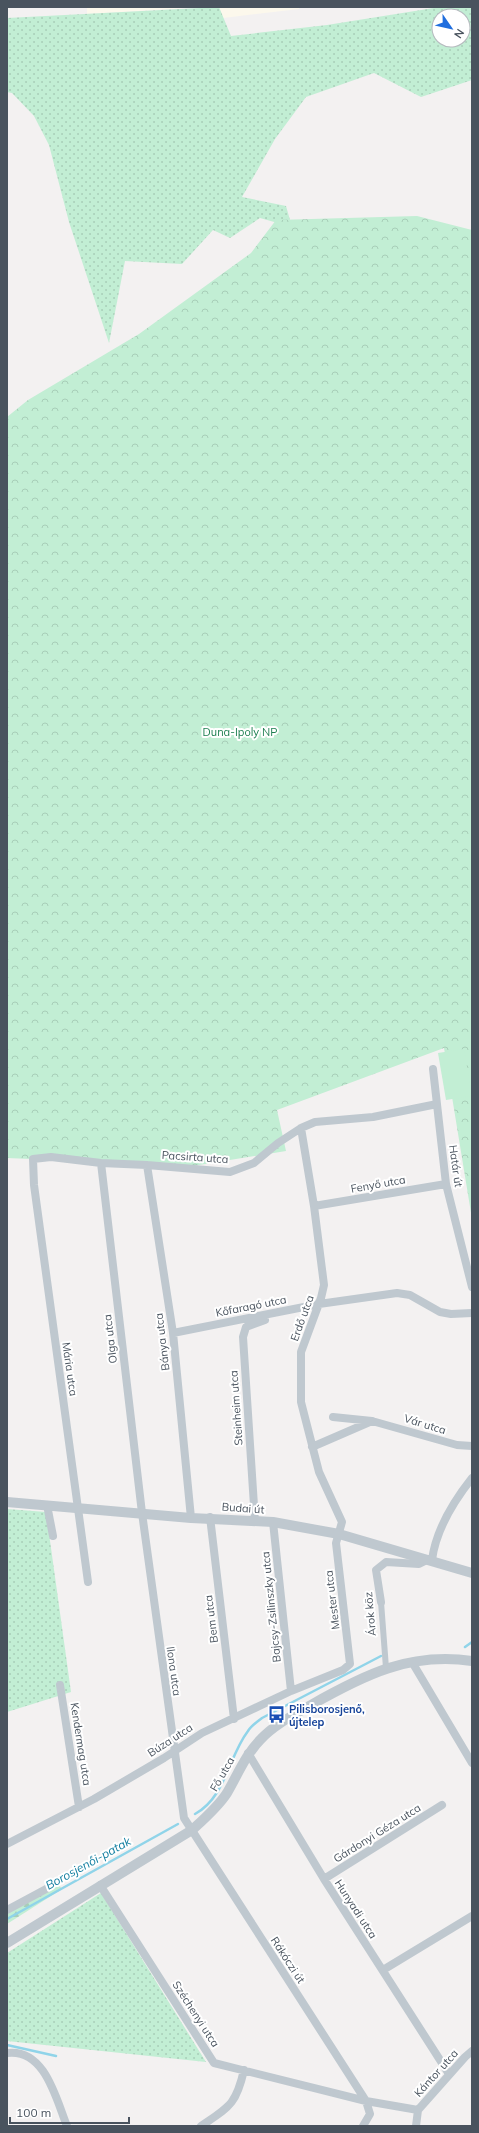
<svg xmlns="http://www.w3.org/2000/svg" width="479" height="2133" viewBox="0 0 479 2133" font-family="Mulish,sans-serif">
	<defs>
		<pattern id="grass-dots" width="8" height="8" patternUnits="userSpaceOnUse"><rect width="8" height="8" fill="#c2eed4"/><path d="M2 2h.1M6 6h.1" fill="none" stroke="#a8ceb8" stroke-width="1.8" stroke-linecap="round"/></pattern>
		<pattern id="forest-firs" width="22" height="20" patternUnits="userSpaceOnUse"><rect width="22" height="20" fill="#c2eed4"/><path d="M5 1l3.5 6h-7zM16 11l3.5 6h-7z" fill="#a8ceb8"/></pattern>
		<pattern id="park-crowns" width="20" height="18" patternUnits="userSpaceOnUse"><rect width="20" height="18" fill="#c2eed4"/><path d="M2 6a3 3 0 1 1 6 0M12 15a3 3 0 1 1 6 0" fill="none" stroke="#a8ceb8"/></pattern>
	</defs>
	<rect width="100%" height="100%" fill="#f3f1f1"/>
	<path fill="#fcf8ec" d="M87,7h118l-118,7z
		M219,7h80v2l-76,9z"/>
	<path fill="url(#grass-dots)" fill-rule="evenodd" d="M219,7l12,29 96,-11 113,-18h32v73l-51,17 -47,-24 -68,24 -31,42 -33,58 44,9 6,21 -32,-9 -30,20 -17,-8 -31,34 -57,-3 -16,82 -40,-121 -20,-77 -15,-29 -22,-23 -5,-1v-74zM439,16h24v24h-24z
		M7,1509l39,3 25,180 -64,20z
		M101,1893l105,169 -199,-21v-88z"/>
	<path fill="url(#forest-firs)" d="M59,1885l3,4 -55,35v-10z"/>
	<path fill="url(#park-crowns)" d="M417,216l55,14v989l-28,-171 -167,62 9,41 -93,15 -186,-8v-741l21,-17 111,-66 112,-81 25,-33z"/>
	<path fill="#c2eed4" d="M464,1049l8,47 -26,4 -8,-47z"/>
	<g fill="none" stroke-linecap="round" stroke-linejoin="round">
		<path stroke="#90d4e9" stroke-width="2.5" d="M465,1647l7,-5
			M195,1814c31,-17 33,-57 53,-83 3,-5 9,-9 14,-13l119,-62
			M7,1919l171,-95
			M7,2045l49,11"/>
		<path stroke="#bfc8cf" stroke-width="6" d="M381,1602l5,66"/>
		<path stroke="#bfc8cf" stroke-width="8" d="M433,1069l13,115 26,103
			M101,1163l41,350 42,305 182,283 4,13 -7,12
			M147,1165l26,168 18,185
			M314,1206l132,-22
			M173,1333l146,-29 78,-11 13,2 30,17 11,2 21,-1
			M333,1417l39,4
			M312,1447l60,-26 85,24 15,1
			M47,1505l6,31
			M210,1517l24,202
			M255,1521l-12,-184 3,-10 19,-7
			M273,1522l18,169
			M432,1560c4,-31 21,-58 40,-82
			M88,1582l-54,-397 -1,-26 18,-2 50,6 46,2 83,7 24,-9 24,-20 23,-15 14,-6 58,-5 64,-13
			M381,1602l-5,-32 10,-8 33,2 10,-5
			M412,1662l60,101
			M60,1685l19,122
			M248,1753l76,126 125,195
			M7,1844l87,-45 70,-41 38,-25 89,-42 52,-21 7,-6 -14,-121 6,-21 -23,-50 -18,-70v-50l20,-54 3,-13 -10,-79 -13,-78
			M324,1879l118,-74
			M100,1885l114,178 152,38 52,9
			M7,1910l41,-22
			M383,1970l89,-54
			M7,2053c38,-5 49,46 60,73
			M418,2110l47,-53 7,-6
			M201,2126c28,-19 35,-21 43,-56
			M416,2126l2,-16"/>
		<path stroke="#bfc8cf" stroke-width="10" d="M7,1502l184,16 82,4 66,12 133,39
			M7,1943l185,-113c12,-11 26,-23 35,-37 11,-19 19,-39 34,-54 14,-15 33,-24 50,-34 53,-30 98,-53 161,-44"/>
	</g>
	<defs>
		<symbol id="bus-bare" viewBox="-9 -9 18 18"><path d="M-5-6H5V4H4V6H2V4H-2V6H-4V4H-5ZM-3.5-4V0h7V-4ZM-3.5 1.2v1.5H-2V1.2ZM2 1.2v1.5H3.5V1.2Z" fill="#1a4fb4" stroke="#fff" stroke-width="2.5" paint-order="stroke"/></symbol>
	</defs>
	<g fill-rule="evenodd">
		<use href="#bus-bare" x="264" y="1702" width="25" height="25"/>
	</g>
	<g text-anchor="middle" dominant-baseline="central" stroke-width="4" stroke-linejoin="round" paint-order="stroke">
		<g font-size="11" fill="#1b7e4f" stroke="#fff">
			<text x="240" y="732">Duna-Ipoly NP</text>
		</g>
		<g font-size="11" fill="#49535e" stroke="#fff">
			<text transform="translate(195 1157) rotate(4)">Pacsirta utca</text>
			<text transform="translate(456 1166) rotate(82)">Határ út</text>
			<text transform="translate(378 1184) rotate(-10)">Fenyő utca</text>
			<text transform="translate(251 1306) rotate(-11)">Kőfaragó utca</text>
			<text transform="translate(302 1318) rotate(-70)">Erdő utca</text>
			<text transform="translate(110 1339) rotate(-97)">Olga utca</text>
			<text transform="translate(162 1342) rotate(-97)">Bánya utca</text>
			<text transform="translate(70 1369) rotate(82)">Mária utca</text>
			<text transform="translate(236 1408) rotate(-94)">Steinheim utca</text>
			<text transform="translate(425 1424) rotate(17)">Vár utca</text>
			<text transform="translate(243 1508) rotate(4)">Budai út</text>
			<text transform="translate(332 1600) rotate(-97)">Mester utca</text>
			<text transform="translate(271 1607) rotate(-96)">Bajcsy-Zsilinszky utca</text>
			<text transform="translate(370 1614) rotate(-95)">Árok köz</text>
			<text transform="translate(211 1619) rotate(-97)">Bem utca</text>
			<text transform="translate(174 1671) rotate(82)">Ilona utca</text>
			<text transform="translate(170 1740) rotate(-33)">Búza utca</text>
			<text transform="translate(81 1744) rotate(81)">Kendermag utca</text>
			<text transform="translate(222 1774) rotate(-60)">Fő utca</text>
			<text transform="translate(377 1833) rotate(-32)">Gárdonyi Géza utca</text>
			<text transform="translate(356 1909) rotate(57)">Hunyadi utca</text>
			<text transform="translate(288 1960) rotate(57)">Rákóczi út</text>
			<text transform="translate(196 2014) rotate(57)">Széchenyi utca</text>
			<text transform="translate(436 2073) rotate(-48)">Kántor utca</text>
		</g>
		<g font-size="11" font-weight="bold" fill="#164399" stroke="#fff" text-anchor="start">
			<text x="289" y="1709">Pilisborosjenő,<tspan x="289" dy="13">újtelep</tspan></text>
		</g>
		<g font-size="12" font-style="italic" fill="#127ea0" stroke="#fff">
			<text transform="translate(88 1863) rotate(-29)">Borosjenői-patak</text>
		</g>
	</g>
	<rect width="479" height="2133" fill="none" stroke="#49535e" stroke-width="16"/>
	<g transform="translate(451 28) rotate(124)"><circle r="19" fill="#ffffff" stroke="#b6babf"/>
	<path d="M0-3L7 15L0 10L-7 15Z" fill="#206ede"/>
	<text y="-6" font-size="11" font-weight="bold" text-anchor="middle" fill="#49535e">N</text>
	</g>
	<path d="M10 2117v6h119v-6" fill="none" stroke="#49535e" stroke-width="2"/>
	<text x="16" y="2117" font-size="12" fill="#49535e" stroke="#ffffff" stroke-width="3" paint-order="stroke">100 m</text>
</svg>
